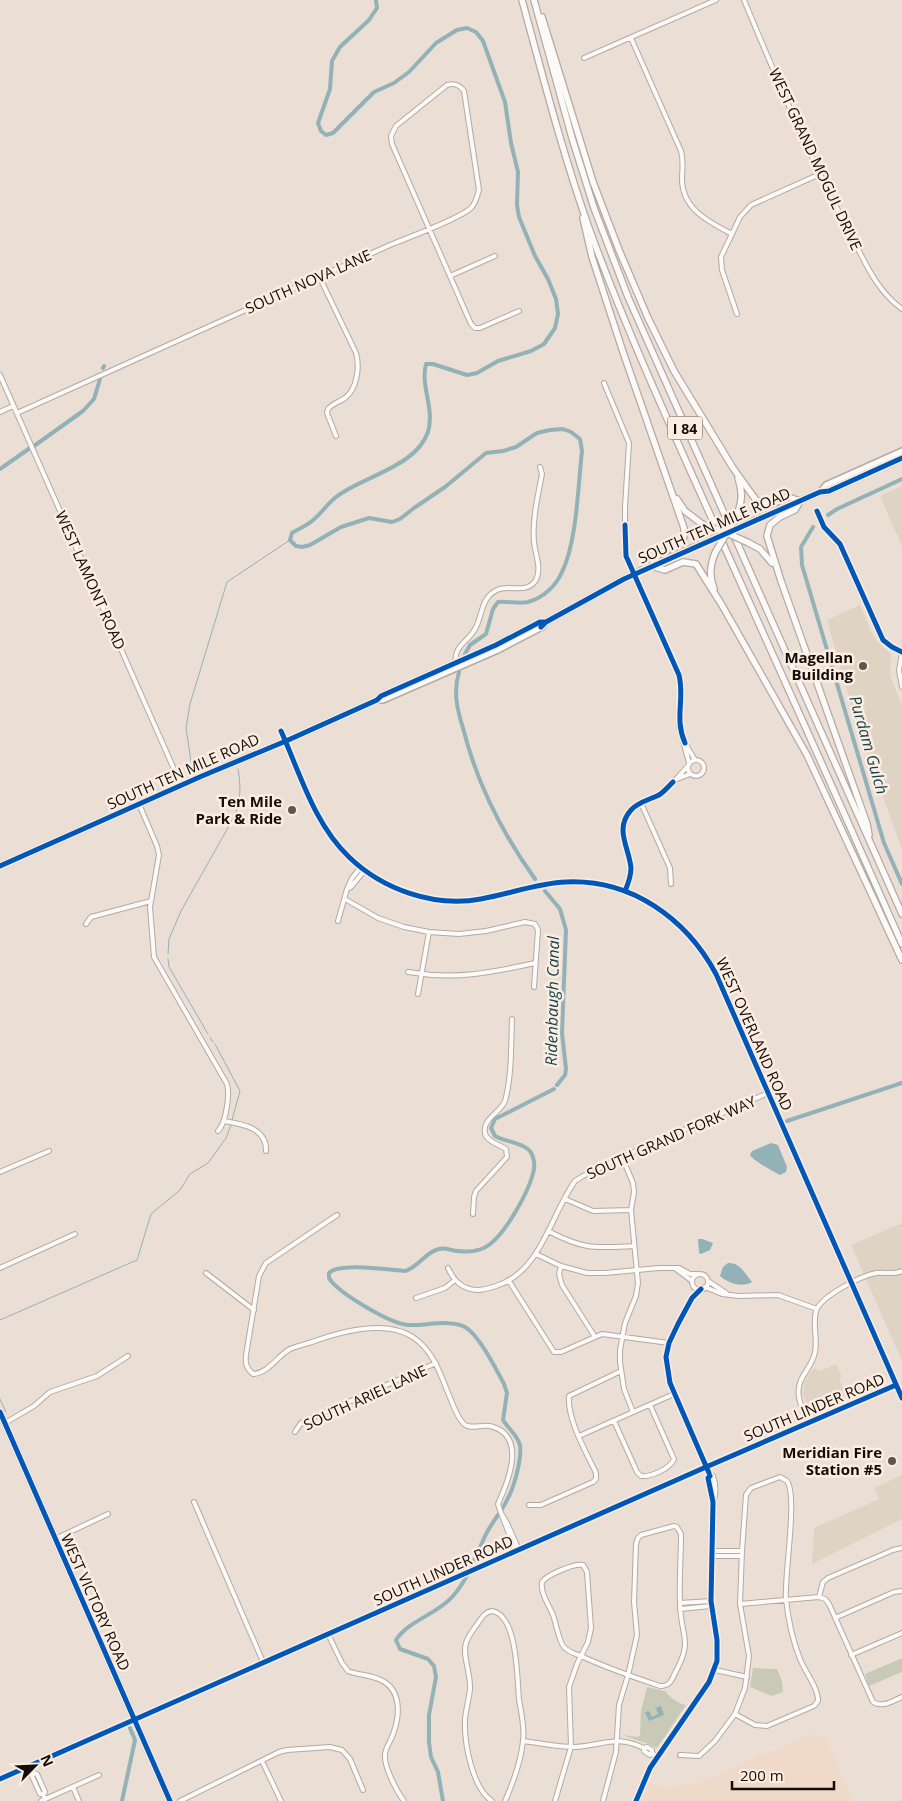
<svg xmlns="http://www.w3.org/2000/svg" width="902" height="1801" viewBox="0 0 902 1801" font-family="'Open Sans',sans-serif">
	<rect width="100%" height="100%" fill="#ebdfd5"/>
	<path fill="#dfd3c3" d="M902,486v60l-22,-50z
		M860,605l12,29 8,10 11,10 -1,22 12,28v145l-44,-120 -31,-109z
		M902,1223v138l-51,-116z
		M836,1364l6,13 -3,1 7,17 -22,12 -14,6 -7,-19 1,-12 10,-14 6,3z
		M902,1475v44l-90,45 2,-36 65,-29 -5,-11z"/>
	<path fill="#efd9c8" d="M811,1734l15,5 27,62h-215l8,-20 17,7 34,-4z"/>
	<path fill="#c8cab7" d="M902,1658v14l-33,14 -4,-12z
		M753,1668l24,1 5,12 1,11 -11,4 -22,-9z
		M647,1687l18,4c4,6 14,13 21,14l-29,43 -11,-5 -24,-8 16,2 2,-2 1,-24z"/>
	<path fill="#93b2b8" d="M771,1143l7,2 9,22 -1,5 -6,3c-7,-4 -28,-15 -30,-20l2,-4z
		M698,1239h4l11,4 -3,7 -9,4 -2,-1z
		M728,1263c12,-1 17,11 24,19 -10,6 -24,1 -32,-6l3,-9z
		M661,1706l3,9 -15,6 -4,-9 4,-1 3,6 6,-3 -2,-6z"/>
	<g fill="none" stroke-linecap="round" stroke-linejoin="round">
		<path stroke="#93b2b8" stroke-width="1" d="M192,768l-6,-40 4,-24 37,-122 63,-42
			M168,954l1,-15 12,-28 53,-94c7,-16 7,-31 4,-48
			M168,959l1,8 39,67
			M210,1037l3,5
			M215,1044l25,47 -8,29
			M0,1320l137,-60 14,-46 29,-24 10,-16 18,-11 18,-25 5,-13
			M0,1399l6,13"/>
		<path stroke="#93b2b8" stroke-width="4" d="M376,0l1,8 -8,12 -29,27 -8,14 -2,28 -12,34 3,8 5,4 7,-2 41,-41 20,-9 15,-11 27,-29 21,-13 10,-2 9,4 7,9 22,61 6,41 7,29 -1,33 2,12 16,39 13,23 8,20 2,15 -3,14 -11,16 -13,7 -33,10 -21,12 -10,2 -34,-11h-7c-6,22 9,44 2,68 -12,35 -65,44 -92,65 -9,7 -15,17 -24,24 -6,5 -14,8 -20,12l-2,7 6,6 6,1 8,-2 31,-18 28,-9 23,4 8,-3 14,-11 31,-21 41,-34 17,-2 13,-4 21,-14 13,-3 13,-1 8,3 9,7 2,12c-4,34 -5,91 -20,121 -6,14 -19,26 -34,30 -10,2 -20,-1 -30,0l-5,7 -7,25 -16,11 -5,9
			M103,368l1,-2
			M34,446l49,-35 11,-12 6,-20
			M0,469l30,-21
			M828,515l9,-6 65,-30
			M813,527l-12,20 1,18 82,278 18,41
			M459,672c-6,20 -2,37 4,56 14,56 39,105 72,151
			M545,891l15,18 6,21 -4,103 4,36 -1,6 -8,10
			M787,1121l115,-38
			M122,1801l13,-61 -5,-12
			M443,1801l-5,-29 -7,-15 -2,-15v-27l7,-38 -2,-11 -6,-7 -28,-10 -4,-9c13,-20 42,-26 57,-44 15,-17 23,-40 32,-60 6,-13 16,-23 22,-36 7,-12 15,-41 13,-55 -2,-9 -12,-17 -17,-25l4,-27 -3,-9c-8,-15 -25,-49 -39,-57 -14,-8 -41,-1 -57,-2 -17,-1 -70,-32 -79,-47v-5c10,-11 60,-3 76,-2 14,-4 20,-19 34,-22 6,-2 13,2 19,2 8,1 19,0 26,-3 20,-10 46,-58 50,-79 1,-6 -1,-14 -4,-18 -8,-9 -25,-9 -35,-15l-4,-8 4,-9 59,-30"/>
		<defs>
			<path id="minor" d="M744,0c33,79 66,159 107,235 14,27 25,55 51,74
				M631,38l50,113c3,11 1,18 1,28 0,30 27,43 50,55
				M584,58l132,-58
				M319,276l37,77c4,14 1,36 -11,45 -6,4 -12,5 -17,11l-1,4 9,23
				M450,276l45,-20
				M737,314l-15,-44 -1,-13 19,-40 11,-12 69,-31
				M0,375l181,410
				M604,383l25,60 -4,64v41l1,8 53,119 2,18 -2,33 10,37
				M0,412l13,-6
				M17,413l373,-168 5,-2c17,-7 64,-24 76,-35 5,-5 6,-12 8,-18l-15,-99c-5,-7 -10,-8 -17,-6l-51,41 -5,10 1,8 79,180 4,4h5l39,-17
				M817,511l7,16 16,17 43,96 9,7 10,5
				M902,653l-3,17 3,17
				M456,663c-3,-17 12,-21 19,-34 8,-13 5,-31 22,-39 13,-6 29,5 39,-10 6,-12 -1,-26 -2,-38 -2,-23 4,-46 8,-68l-2,-7
				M281,731c19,42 33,93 68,126 33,32 85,51 132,42 29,-5 56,-16 85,-17 65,-3 120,36 150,92l186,424
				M686,745l9,15
				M688 768a8 8 0 1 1 16 0a8 8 0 1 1-16 0Z
				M677,779l13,-5
				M641,803l29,65 1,16
				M139,804l18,42 2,9 -9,52 4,50 73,127c3,11 -1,39 -9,47
				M361,867l-9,11 -5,11 4,-2 14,-17
				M625,891c3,-7 6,-15 6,-23 -2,-17 -15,-35 -4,-52 9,-14 25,-15 37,-25 9,-7 16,-17 24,-25
				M345,899l33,19 26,9 25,5 30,2 27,-3 39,-9 10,2 3,6 -4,57
				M338,921l9,-32
				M86,924l5,-7 60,-16
				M408,972c47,8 82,1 127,-9
				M418,994l11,-62
				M224,1121c18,3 43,7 42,30
				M622,1157l11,26 1,9 -3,18 7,73 -2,13 -11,27 -5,27v12l4,27 9,23
				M0,1172l49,-21
				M565,1199l28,12 38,-1
				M473,1214l1,-17 2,-6 31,-34 -1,-8c-6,-4 -20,-8 -21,-16 -3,-14 16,-21 20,-32 7,-25 6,-57 7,-82
				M337,1215l-71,48 -7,13 -13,79c-1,8 0,13 7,19 16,-1 24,-18 37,-25 7,-3 15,-5 22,-7 30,-11 78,-25 106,-1 18,15 24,38 33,59 3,8 7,18 13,24 7,6 17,0 26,2 38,9 18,56 8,78l3,9
				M548,1231c37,19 46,17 86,15
				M536,1254l25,12 26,7h18l54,-5h20l11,6h7
				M561,1266l-2,8 3,11 33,52
				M0,1268l75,-34
				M448,1268c6,13 14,21 29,22 6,0 13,-2 19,-4 45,-14 54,-70 79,-105l8,-5 39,-19 146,-64
				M676,1269l16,12
				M206,1273l48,37
				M692 1282a8 8 0 1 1 16 0a8 8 0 1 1-16 0Z
				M509,1281l45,71h7l41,-18 67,9
				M708,1281l18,12
				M705,1287l17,7 17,2 39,-1 39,14
				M701,1289l-9,9 -14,26 -9,19 -3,14 4,26 40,93h3c3,9 4,17 0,26
				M416,1298l29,-10 10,-8
				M614,1421l23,51 4,4c10,1 29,-7 33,-17l-24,-54
				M5,1423l29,-17 16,-14 47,-16 31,-20
				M809,1423c-6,-13 -15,-28 -8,-43 4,-8 10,-15 13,-24 5,-14 -2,-30 2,-45 5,-15 45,-35 60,-38 10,-1 16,2 26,-2
				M295,1432l6,-9 135,-60
				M579,1436l95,-42
				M194,1502l69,160
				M529,1505h12l52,-23 3,-3v-6c-10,-21 -29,-54 -27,-77l52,-25
				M55,1539l53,-25
				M711,1551h31
				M516,1552l-15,-39 6,10 12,27
				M711,1556h30
				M819,1597l6,2 4,5 44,98c10,6 19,-1 29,-5
				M680,1603l31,-2
				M740,1604l79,-7 4,-15 5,-4 65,-28 9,-2
				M680,1609l31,-3
				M835,1618l59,-26 8,-1
				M328,1634l14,29 6,8c10,4 23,4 33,9 21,10 19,36 12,54 -2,7 -8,14 -8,21 -1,12 12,37 19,46
				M851,1655l51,-22
				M715,1670l32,7
				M523,1741c17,2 35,6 51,6 29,-1 40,-13 70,1
				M652,1753l-2,2 -6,-4v-3l3,-1 5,3v3l5,5
				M680,1755l19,1 16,-15 20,-27 10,-26 4,-32 -9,-52 2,-53 4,-56 5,-7 29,-11 7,4c11,16 -3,94 -1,118 2,20 7,42 14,60 5,13 18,28 18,42l-4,5 -47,20 -12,-1 -20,-11
				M262,1761l19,40
				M31,1766l3,7 3,1 8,18 -2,2 2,5
				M34,1773l-2,3 8,18h3
				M0,1779l706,-312 190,-82
				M73,1787l6,14
				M41,1801l58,-26
				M180,1801l99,-49 8,-2 43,-3 12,3 8,9 13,31
				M492,1801c-20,-13 -28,-59 -27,-82 1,-10 4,-20 5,-30 1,-15 -8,-34 -4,-46 2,-7 8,-14 12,-20 4,-6 7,-11 14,-12 26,4 25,69 27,88 2,14 6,28 4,42 -2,20 -10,42 -18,60
				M555,1801l16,-54 -2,-60 8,-23 11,-22 3,-14 -4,-56 -4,-7c-9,-2 -36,10 -41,17 -2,11 7,23 11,33 3,8 6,27 11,32 4,5 12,7 17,9 26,12 52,21 79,30 9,0 11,-4 14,-11 20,-36 7,-36 6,-71 -1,-23 1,-46 1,-70l-4,-7 -3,-1 -33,9 -3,3 -2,6 -2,58 3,33 -8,36 -1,4 -9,30 -3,47 -13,49
				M636,1801l14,-33 59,-86 8,-21v-21l-6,-39 2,-99 -5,-24 2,-2"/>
			<path id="major" d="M821,491l5,-6 76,-34
				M742,526l78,-34 9,-1 73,-33
				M644,569l64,-28
				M377,700h6l115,-50 44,-23 4,-5 78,-43
				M0,866l202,-90 84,-35 91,-41 4,-4 115,-51 44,-23h6
				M0,1412l170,389"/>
			<path id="highway" d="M522,0c21,77 41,155 68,231 38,104 85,205 130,306 61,135 122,271 182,407
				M534,0l38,138 22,70 34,89 274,617
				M542,17l51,165 26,68 29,68 26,53 59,97 23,32 7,4h9l16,-7 12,4 -5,9 -15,7 -10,8 -3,11 14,45 86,243 2,11
				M583,218l9,39 31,95 61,176c2,24 -14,16 -26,27 -2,3 -5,8 -6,11l13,4 18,-8 13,2 24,38
				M677,499l8,12 17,13
				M737,515c5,-13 6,-23 1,-37
				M749,543l11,6 12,14
				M714,589c-5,-13 -4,-23 1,-36
				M719,600l88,155 95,205"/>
		</defs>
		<use href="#minor" stroke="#b3aaa2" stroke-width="6"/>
		<use href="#major" stroke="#b3aaa2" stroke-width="8"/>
		<use href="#highway" stroke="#b3aaa2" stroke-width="8"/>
		<use href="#minor" stroke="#fcfaf9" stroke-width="4"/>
		<use href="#major" stroke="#fcfaf9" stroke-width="5"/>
		<use href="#highway" stroke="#fcfaf9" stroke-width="5.5"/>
		<defs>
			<path id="major-bridge" d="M708,541l34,-15
				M624,579l20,-10"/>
			<path id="highway-bridge" d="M702,524l25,9 22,10
				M715,553l22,-38"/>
		</defs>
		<use href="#major-bridge" stroke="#b3aaa2" stroke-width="8" stroke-linecap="butt"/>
		<use href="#highway-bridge" stroke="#b3aaa2" stroke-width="8" stroke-linecap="butt"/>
		<use href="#major-bridge" stroke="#fcfaf9" stroke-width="5"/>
		<use href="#highway-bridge" stroke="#fcfaf9" stroke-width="5.5"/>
		<defs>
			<path id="cycleway" d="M817,511l7,16 16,17 43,96 9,7 10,5
				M625,525l1,31 53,119c6,25 -5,43 6,68
				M541,627l5,-5 78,-43 196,-87 9,-1 73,-33
				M281,731c19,42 33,93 68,126 33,32 85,51 132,42 29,-5 56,-16 85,-17 65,-3 120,36 150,92l186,424
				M0,866l202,-90 84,-35 91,-41 4,-4 115,-51 44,-23h6
				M625,891c3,-7 6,-15 6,-23 -2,-21 -17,-39 0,-58 7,-8 18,-10 28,-15 5,-3 9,-8 14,-13
				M701,1289l-9,9 -14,26 -9,19 -3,14 4,26 39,90
				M0,1412l170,389
				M0,1779l706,-312 190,-82
				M636,1801l14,-33 59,-86 8,-21v-21l-6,-39 2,-99 -5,-24 2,-2"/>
		</defs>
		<use href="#cycleway" stroke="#fbede2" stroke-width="8"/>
		<use href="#cycleway" stroke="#0057b8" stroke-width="5"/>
	</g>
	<g fill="#5f564e" stroke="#fbede2" stroke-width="2">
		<circle cx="863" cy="666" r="5"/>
		<circle cx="292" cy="810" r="5"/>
		<circle cx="892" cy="1461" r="5"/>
	</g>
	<g text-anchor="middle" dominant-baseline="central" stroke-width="5" stroke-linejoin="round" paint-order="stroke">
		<rect fill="#fbede2" stroke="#595048" stroke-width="1" x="667.5" y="416.5" width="35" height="23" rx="4"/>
		<g font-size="14" font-weight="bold" fill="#140c06">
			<text x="685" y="428">I 84</text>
		</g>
		<g font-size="15" fill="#140c06" stroke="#fbede2">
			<text transform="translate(816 159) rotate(65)">WEST GRAND MOGUL DRIVE</text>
			<text transform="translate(308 281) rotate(-24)">SOUTH NOVA LANE</text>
			<text transform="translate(714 525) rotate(-24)">SOUTH TEN MILE ROAD</text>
			<text transform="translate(91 580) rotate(66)">WEST LAMONT ROAD</text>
			<text transform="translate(183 771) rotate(-24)">SOUTH TEN MILE ROAD</text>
			<text transform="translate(755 1034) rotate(66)">WEST OVERLAND ROAD</text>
			<text transform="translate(671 1137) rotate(-24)">SOUTH GRAND FORK WAY</text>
			<text transform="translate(365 1397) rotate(-25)">SOUTH ARIEL LANE</text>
			<text transform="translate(814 1407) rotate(-23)">SOUTH LINDER ROAD</text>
			<text transform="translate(443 1570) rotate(-24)">SOUTH LINDER ROAD</text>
			<text transform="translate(96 1602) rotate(66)">WEST VICTORY ROAD</text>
		</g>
		<g font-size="15" font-weight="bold" fill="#140c06" stroke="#fbede2" text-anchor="end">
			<text x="853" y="657">Magellan<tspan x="853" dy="17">Building</tspan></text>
			<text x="282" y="801">Ten Mile<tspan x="282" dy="17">Park &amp; Ride</tspan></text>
			<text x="882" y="1452">Meridian Fire<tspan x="882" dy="17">Station #5</tspan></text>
		</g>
		<g font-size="16" font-style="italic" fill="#17434e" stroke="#fbede2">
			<text transform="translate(869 745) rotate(74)">Purdam Gulch</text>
			<text transform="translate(552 1001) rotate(-89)">Ridenbaugh Canal</text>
		</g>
	</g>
	<g transform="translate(35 1766) rotate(66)" stroke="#fbede2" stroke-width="4" paint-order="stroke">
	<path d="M0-4L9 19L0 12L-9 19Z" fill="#140c06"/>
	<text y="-8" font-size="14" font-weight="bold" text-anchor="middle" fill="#140c06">N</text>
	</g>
	<path d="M732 1781v8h102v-8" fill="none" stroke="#140c06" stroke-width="2.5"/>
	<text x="740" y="1781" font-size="15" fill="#140c06" stroke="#fbede2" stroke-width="4" paint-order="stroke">200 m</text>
</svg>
